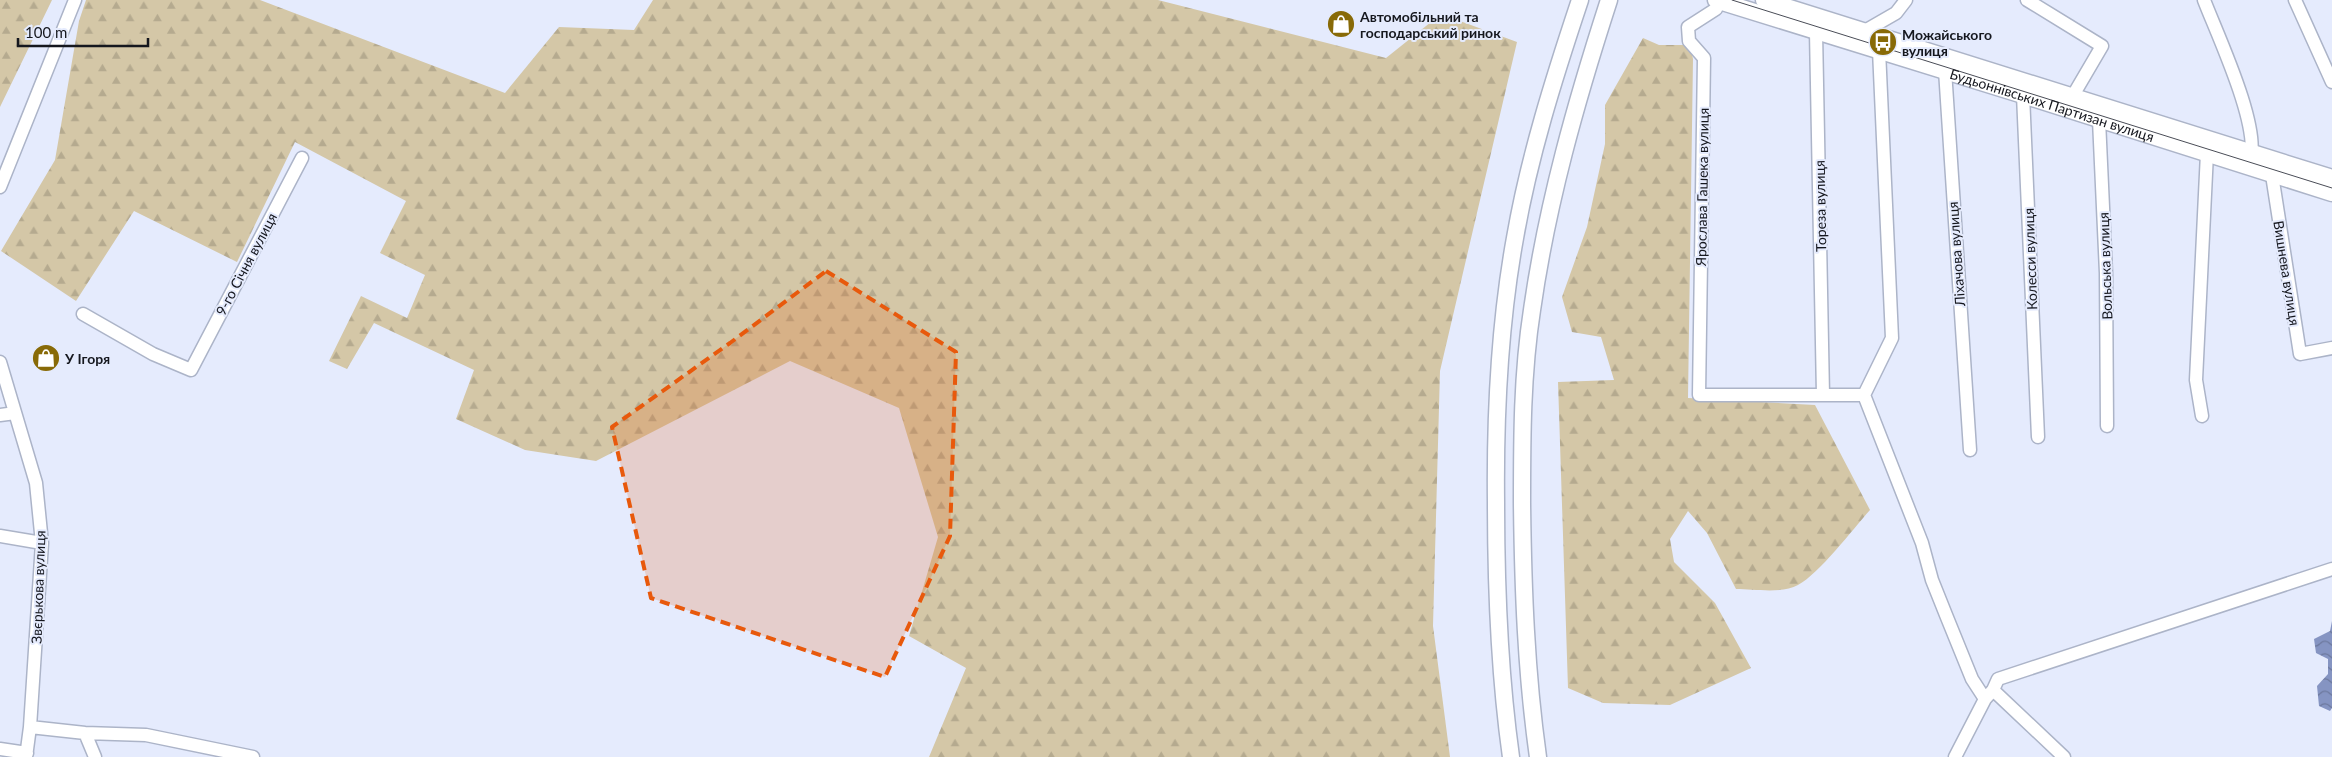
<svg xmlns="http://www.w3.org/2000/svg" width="2332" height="757" viewBox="0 0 2332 757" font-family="Lato,sans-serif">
	<defs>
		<pattern id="forest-firs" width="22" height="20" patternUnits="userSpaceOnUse" patternTransform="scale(1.25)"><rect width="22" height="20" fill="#d4c7a7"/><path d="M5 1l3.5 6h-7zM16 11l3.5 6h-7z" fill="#b5aa8f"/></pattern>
		<pattern id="water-waves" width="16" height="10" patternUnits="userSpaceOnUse" patternTransform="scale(1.25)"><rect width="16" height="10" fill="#8594c2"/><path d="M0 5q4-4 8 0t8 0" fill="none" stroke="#6c789d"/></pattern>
	</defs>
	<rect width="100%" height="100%" fill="#e5ebfd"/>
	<path fill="url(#forest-firs)" d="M0,0h52l-52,107z
		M86,0h174l245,93 54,-66 75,3 19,-30h505l228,58 55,-44 76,28 -77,329 -7,255 17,131h-521l37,-89 -57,-32 29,-99 -39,-129 -109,-47 -194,100 -71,-11 -69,-31 18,-49 -100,-47 -27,46 -18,-8 32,-65 46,22 18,-43 -45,-22 26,-52 -111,-59 -58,120 -103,-51 -58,90 -75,-50 54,-91 24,-139z
		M1643,38l16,7h31l3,14 -5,339 127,7 55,105c-17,19 -51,64 -72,75 -16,9 -44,4 -62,4l-29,-56 -19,-22 -18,28 4,23 41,41 36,65 -81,37 -67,-2 -35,-15 -10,-306 56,-2 -13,-43 -29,-5 -10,-35 25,-70 18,-83v-39z"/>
	<path fill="url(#water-waves)" d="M2332,621v87l-2,3 -11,-5 -2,-20 11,-12v-15l-12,-6 -2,-14 16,-8z"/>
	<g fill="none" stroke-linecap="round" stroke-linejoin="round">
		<defs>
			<path id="minor" d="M1719,0l-3,9 -28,18 1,14 15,17 -5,337h165l58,148 10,37 14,35 26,64 13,20
				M2027,0l75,46 -34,58
				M2204,0c13,34 57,127 46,160
				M2295,0l37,82
				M1819,23l-3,9 7,363
				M1862,35l1,-3 33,-19 10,-13
				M1947,64l-2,6 25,380
				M2026,88l-3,7 15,342
				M2102,112l-3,8 7,153 1,153
				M2273,167l-1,8 28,179 32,-6
				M0,187l75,-187
				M83,314l70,40 38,16 111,-212
				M0,362l36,121 6,60 -12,184 -4,30
				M1864,395l28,-57 -13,-288 4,-8
				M0,415l15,-2
				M2202,416l-6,-36 11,-227 2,-6
				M0,536l42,7
				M1993,690l5,-11 334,-110
				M30,727l55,6 61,2 107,22
				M85,733l10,24
				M0,749l27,4
				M1955,757l30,-58 8,-9 71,67"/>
			<g id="major">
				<path id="s1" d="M1716,0l307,95 309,98"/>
				<path d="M1764,0l568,178"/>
				<path d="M1511,757c-12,-85 -15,-169 -15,-254 -1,-89 3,-177 19,-265 14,-81 39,-160 65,-238"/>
				<path d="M1538,757c-12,-85 -15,-169 -16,-254 0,-64 0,-129 10,-193 15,-106 44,-208 77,-310"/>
			</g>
		</defs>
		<use href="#minor" stroke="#acb4c8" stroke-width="15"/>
		<use href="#major" stroke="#acb4c8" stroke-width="19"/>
		<use href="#minor" stroke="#fff" stroke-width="12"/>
		<use href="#major" stroke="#fff" stroke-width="16"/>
		<path stroke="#4a4d57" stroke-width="1" d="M1732,0l600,188"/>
	</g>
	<path fill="#e8590c" fill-opacity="0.2" stroke="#e8590c" stroke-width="4" stroke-dasharray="10 6" stroke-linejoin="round" d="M826,271l130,81 -6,184 -65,141 -234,-79 -39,-171 118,-84z"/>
	<defs>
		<symbol id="shop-disc" viewBox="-11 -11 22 22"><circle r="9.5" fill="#886a07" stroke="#e5ebfd"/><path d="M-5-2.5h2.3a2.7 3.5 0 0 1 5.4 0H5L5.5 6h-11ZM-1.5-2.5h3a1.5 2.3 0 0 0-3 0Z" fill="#fff"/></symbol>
		<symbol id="bus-disc" viewBox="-11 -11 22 22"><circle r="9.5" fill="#886a07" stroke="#e5ebfd"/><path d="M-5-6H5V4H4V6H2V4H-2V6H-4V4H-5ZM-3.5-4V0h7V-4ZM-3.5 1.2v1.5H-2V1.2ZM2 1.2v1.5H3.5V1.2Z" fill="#fff"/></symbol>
	</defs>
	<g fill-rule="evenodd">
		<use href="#shop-disc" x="1325" y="8" width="32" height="32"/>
		<use href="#bus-disc" x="1867" y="26" width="32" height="32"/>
		<use href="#shop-disc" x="30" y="342" width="32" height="32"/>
	</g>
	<g text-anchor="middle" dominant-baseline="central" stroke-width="4" stroke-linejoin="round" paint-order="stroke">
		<g font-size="14" font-weight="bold" fill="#15171e" stroke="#e5ebfd" text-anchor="start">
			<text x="1360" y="16">Автомобільний та<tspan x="1360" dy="16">господарський ринок</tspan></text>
			<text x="1902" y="34">Можайського<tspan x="1902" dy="16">вулиця</tspan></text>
			<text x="65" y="358">У Ігоря</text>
		</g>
		<g font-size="14" fill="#15171e" stroke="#e5ebfd">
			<text stroke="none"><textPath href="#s1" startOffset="352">Будьоннівських Партизан вулиця</textPath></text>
			<text transform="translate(1702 187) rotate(-89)">Ярослава Гашека вулиця</text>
			<text transform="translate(1820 206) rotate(-91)">Тореза вулиця</text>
			<text transform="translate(1956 254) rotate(-94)">Ліхачова вулиця</text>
			<text transform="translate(2030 259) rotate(-92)">Колесси вулиця</text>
			<text transform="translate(246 264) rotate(-62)">9-го Січня вулиця</text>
			<text transform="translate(2105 266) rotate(-92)">Вольська вулиця</text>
			<text transform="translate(2287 273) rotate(81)">Вишнева вулиця</text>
			<text transform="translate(38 587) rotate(-88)">Звєрькова вулиця</text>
		</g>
	</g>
	<path d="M18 38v8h130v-8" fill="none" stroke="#15171e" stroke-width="2.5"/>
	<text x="25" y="38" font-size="15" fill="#15171e" stroke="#e5ebfd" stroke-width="4" paint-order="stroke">100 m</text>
</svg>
